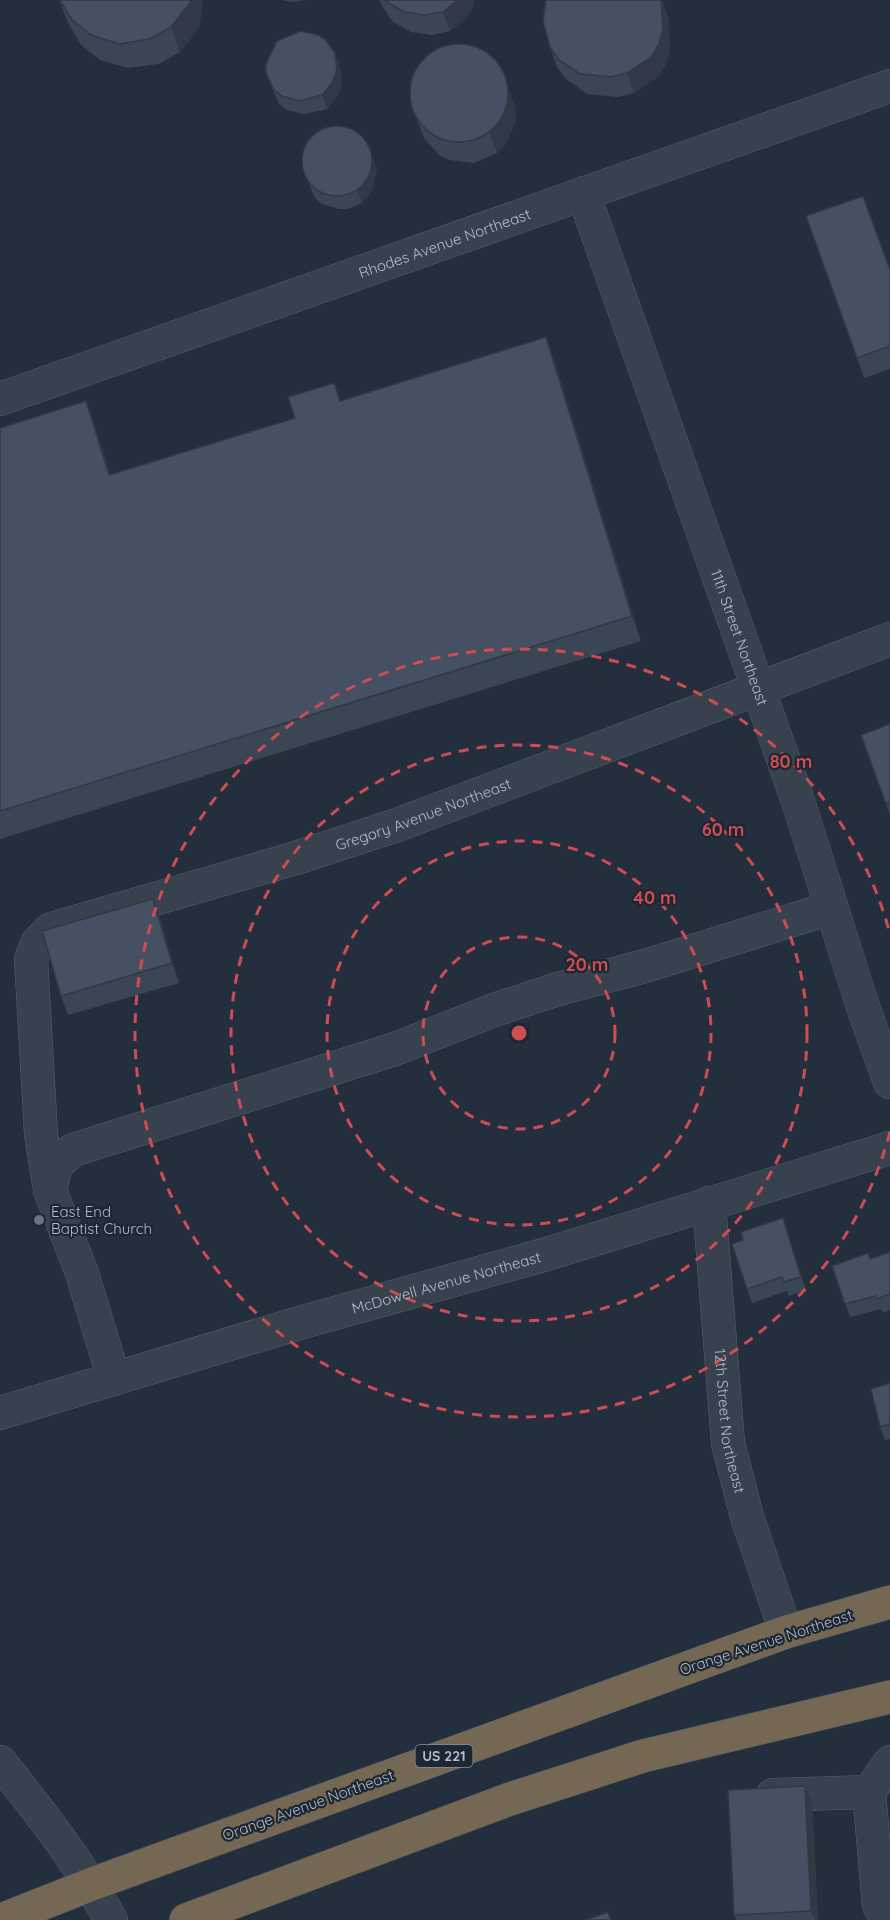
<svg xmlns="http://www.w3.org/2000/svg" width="890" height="1920" viewBox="0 0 890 1920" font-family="Quicksand,sans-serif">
	<rect width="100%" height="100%" fill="#242f3e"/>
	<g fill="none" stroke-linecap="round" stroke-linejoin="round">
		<defs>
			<g id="minor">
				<path id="s1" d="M583,193l215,608 65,206 27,75"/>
				<path id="s2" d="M0,399l890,-313"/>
				<path d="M50,1190l6,-25 17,-15 322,-101 99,-39 64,-21 87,-23 186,-58"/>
				<path id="s3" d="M709,1203l19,240 19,74 39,115"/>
				<path id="s4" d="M114,1379l-32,-106 -32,-83 -9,-56 -10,-175 7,-17 13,-13 245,-71 101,-33 493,-186"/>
				<path id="s5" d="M0,1413l303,-91 244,-68 343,-106"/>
				<path d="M0,1762c41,51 80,101 111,158"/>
				<path d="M773,1795l96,-3"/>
				<path d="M890,1920l-11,-14 -10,-114 21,-30"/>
			</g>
			<path id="highway" d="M1,1920l91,-36 694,-252 104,-30
				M186,1920l324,-121 133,-43 247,-59"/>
		</defs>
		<use href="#minor" stroke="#565f6c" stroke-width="34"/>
		<use href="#highway" stroke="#434c59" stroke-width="34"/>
		<use href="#minor" stroke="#38414e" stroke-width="33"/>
		<use href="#highway" stroke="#746855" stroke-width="33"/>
	</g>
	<path fill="#3b4654" d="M59,0h144l-4,28 -19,24 -21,12 -31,4 -28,-8 -19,-15 -13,-22z
		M282,0h24l-16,2z
		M380,0h94l-1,6 -6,11 -17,14 -18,4 -21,-3 -19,-11 -11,-17z
		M546,0h116l6,17 2,32 -4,15 -7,12 -25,17 -16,4 -31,-3 -22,-16 -8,-11 -7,-20z
		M335,53l5,14 2,16 -5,14 -10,12 -23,5 -17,-4 -8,-6 -13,-31z
		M515,107l1,13 -10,24 -9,9 -23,10 -25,-3 -10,-5 -15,-17 -7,-19z
		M302,167l75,2 -5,22 -10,12 -14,6h-9l-17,-5 -7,-6z
		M890,270v99l-26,9 -7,-20z
		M555,362l86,279 -641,198v-411l86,-27 9,25 15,48 185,-56 46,-17z
		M890,724v91l-22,-61z
		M153,899l7,19 19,65 -111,32 -7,-19z
		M783,1218l23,72 -17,6 -2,-5 -35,12 -20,-59 11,-4z
		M890,1252v58l-8,3 -1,-4 -31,8 -18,-51 38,-7z
		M890,1383v56l-5,1 -5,-13z
		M812,1805l6,115h-82l-2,-5z"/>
	<path fill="#303945" d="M191,0h12l-4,28 -19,24 -9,-25z
		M457,0h17l-1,6 -6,11 -17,14 -7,-19z
		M661,0l7,17 2,32 -4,15 -7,12 -25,17 -7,-20z
		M335,53l5,14 2,16 -5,14 -10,12 -5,-14z
		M508,87l7,20 1,13 -10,24 -9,9 -7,-20z
		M372,155l5,14 -5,22 -10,12 -5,-14z
		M546,337l9,25 86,279 -9,-25z
		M86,401l9,25 23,73 -9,-24z
		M153,899l7,19 19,65 -7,-20z
		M783,1218l5,14 18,58 -5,-13z
		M805,1786l7,19 6,115h-3l-4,-9z"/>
	<path fill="#455162" stroke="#303945" stroke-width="1.5" d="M60,0h131l-1,3 -19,24 -21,12 -31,5 -28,-9 -19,-15z
		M384,0h73l-14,12 -18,3 -21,-3z
		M546,0h115l2,30 -4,14 -7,12 -25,17 -16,4 -31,-3 -22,-15 -8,-12 -7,-26z
		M301,31l17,4 7,4 10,14 2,17 -5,13 -10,12 -23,6 -17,-5 -8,-6 -8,-17v-9l11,-23z
		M410 93a49 49 0 1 1 98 0a49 49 0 1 1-98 0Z
		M302 161a35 35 0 1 1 70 0a35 35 0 1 1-70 0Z
		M863,196l27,74v76l-33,12 -51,-142z
		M546,337l86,279 -632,195v-383l86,-27 23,74 186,-57 -7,-21 46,-14 6,18z
		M890,724v78l-4,2 -25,-69z
		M153,899l19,64 -111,33 -19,-65z
		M783,1218l18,59 -17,5 -2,-5 -35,12 -15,-45 11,-4 -2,-8z
		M890,1252v42l-13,5 -1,-3 -31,8 -13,-38 36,-13 2,6z
		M890,1383v44l-1,-3 -9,3 -9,-38z
		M805,1786l6,125 -77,4 -6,-125z
		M608,1912l3,8h-26z"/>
	<g fill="none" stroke="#ce4d50" stroke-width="3" stroke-dasharray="10 8">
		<circle cx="519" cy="1033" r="96"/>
		<circle cx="519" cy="1033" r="192"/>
		<circle cx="519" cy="1033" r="288"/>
		<path d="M890 1132A384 384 0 1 1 890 934"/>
	</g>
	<circle fill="#6b7280" stroke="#1d2633" stroke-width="2" cx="39" cy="1220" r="6"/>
	<g text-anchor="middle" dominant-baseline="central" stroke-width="4.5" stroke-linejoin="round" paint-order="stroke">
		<rect fill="#1d2633" stroke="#878f9c" stroke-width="1.5" x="415.5" y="1745" width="57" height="22" rx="4.5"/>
		<g font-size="14" font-weight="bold" fill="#b4bcc9">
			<text x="444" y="1756">US 221</text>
		</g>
		<g font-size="15" fill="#b4bcc9" stroke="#1d2633">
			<text stroke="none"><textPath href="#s2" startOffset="471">Rhodes Avenue Northeast</textPath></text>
			<text stroke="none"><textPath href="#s1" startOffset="471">11th Street Northeast</textPath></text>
			<text stroke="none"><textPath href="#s4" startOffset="858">Gregory Avenue Northeast</textPath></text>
			<text stroke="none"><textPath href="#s5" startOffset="465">McDowell Avenue Northeast</textPath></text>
			<text stroke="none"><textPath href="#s3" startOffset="219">12th Street Northeast</textPath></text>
			<text transform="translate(766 1642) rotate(-18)">Orange Avenue Northeast</text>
			<text transform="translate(308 1805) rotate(-20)">Orange Avenue Northeast</text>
		</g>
		<g font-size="15" fill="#b4bcc9" stroke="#1d2633" text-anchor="start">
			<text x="51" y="1211">East End<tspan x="51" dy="17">Baptist Church</tspan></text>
		</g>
	</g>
	<circle cx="519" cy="1033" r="9" fill="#ce4d50" stroke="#1d2633" stroke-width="3"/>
	<g font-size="18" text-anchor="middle" font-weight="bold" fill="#ce4d50" stroke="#1d2633" stroke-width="4.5" stroke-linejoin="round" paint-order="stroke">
		<text x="791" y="768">80 m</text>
		<text x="723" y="836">60 m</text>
		<text x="655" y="904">40 m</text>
		<text x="587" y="971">20 m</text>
	</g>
</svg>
